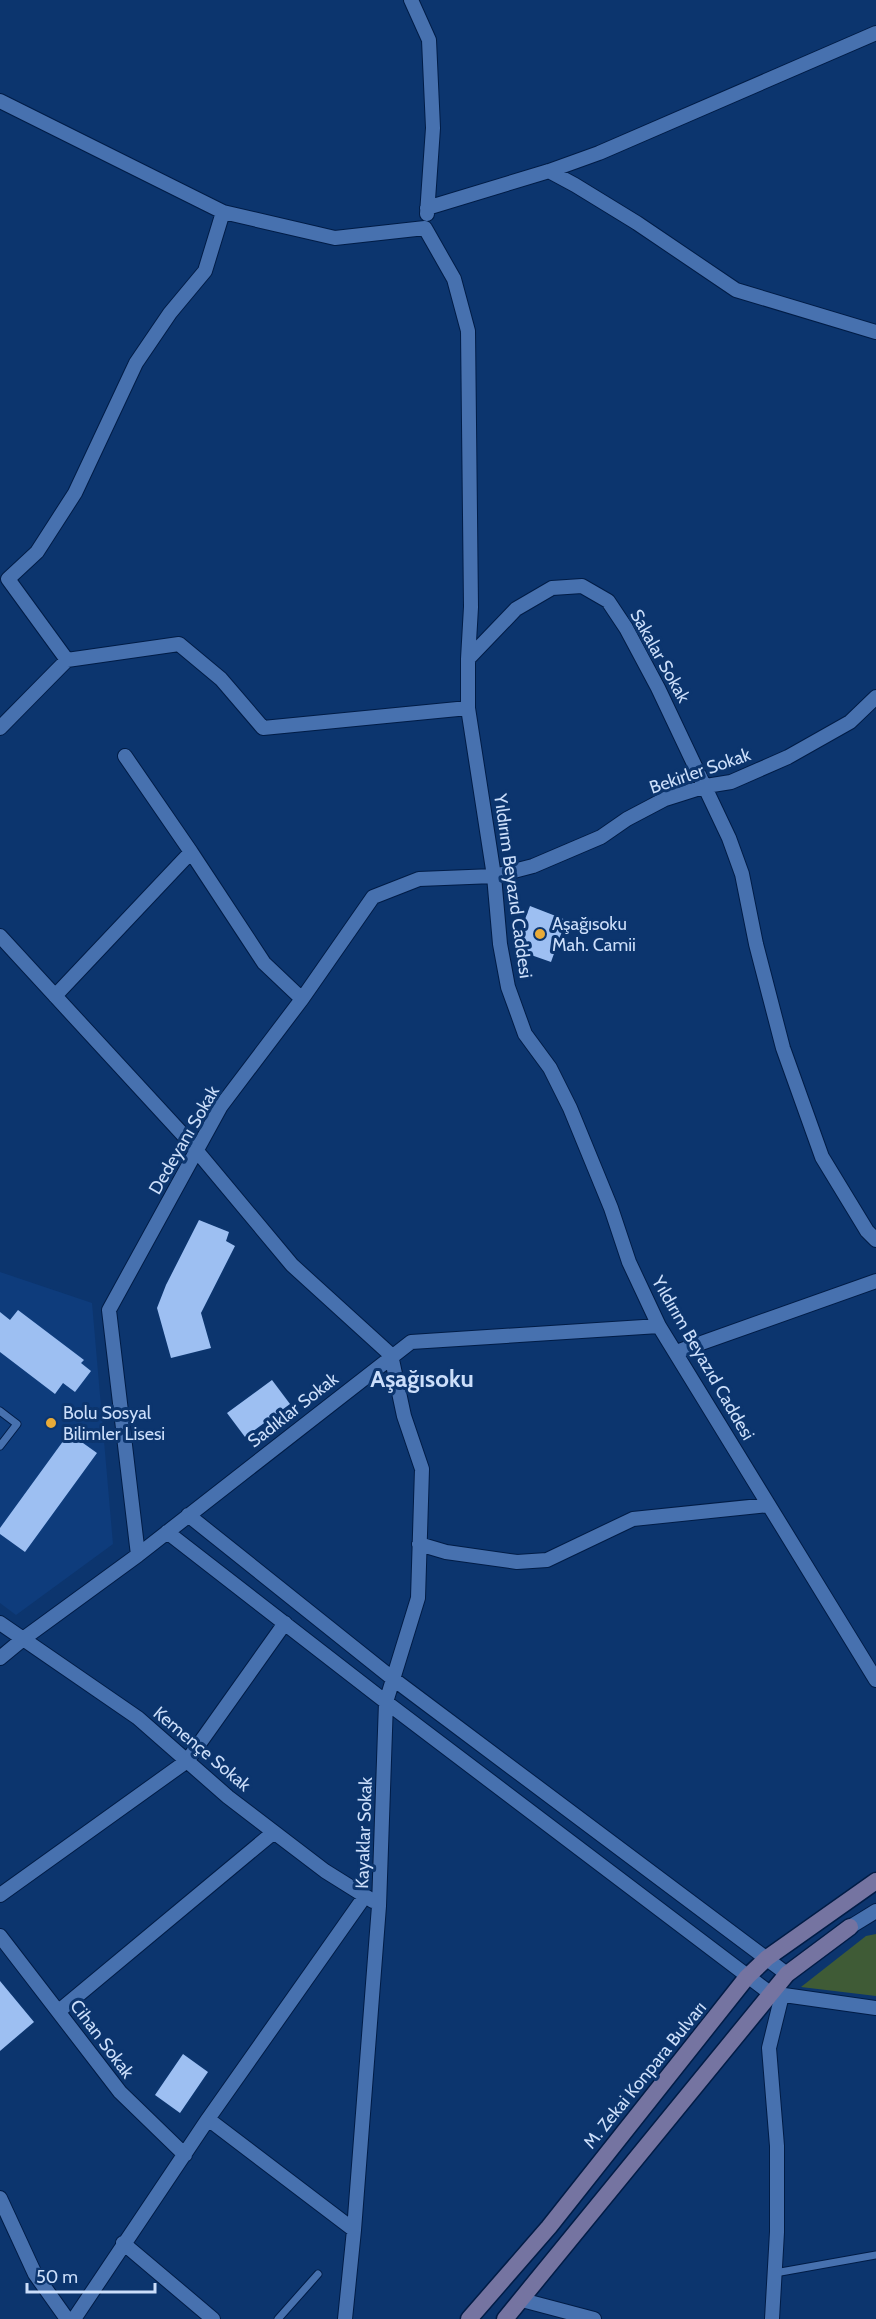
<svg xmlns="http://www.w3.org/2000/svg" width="876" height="2319" viewBox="0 0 876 2319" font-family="Cabin,sans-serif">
	<rect width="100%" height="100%" fill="#0c356e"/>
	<path fill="#0e3c7c" d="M0,1272l92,31 21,241 -97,71 -16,-12z"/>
	<path fill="#3f5b36" d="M876,1934v62l-75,-9 65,-51z"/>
	<path fill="#9dbff2" d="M530,906l36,14 -15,42 -37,-13z
		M199,1220l30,12 -3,9 9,5 -34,67 10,35 -40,10 -14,-50 9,-23z
		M18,1310l66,50 -3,3 10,8 -16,21 -12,-9 -8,11 -55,-42v-40l10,8z
		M272,1380l18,24 -45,33 -18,-24z
		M69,1433l28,20 -72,99 -25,-18v-6z
		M0,1981l34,41 -34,29z
		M183,2054l25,18 -28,41 -25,-18z"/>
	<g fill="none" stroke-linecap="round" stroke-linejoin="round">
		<defs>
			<path id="service" d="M0,1411l17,13 -17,22
				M775,2273l101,-18
				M278,2319l40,-45"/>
			<path id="minor" d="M411,0l18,40 4,88 -6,86
				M0,101l223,111 112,26 90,-10
				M549,171l26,14 62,38 99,67 140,42
				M427,208l122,-37 50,-18 277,-120
				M425,228l29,51 14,52 3,276 -3,52v49l26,168 6,68 8,43 17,47 25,34 20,40 41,100 18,54 30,64 217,354
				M468,659l48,-50 36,-21 30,-2 26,15 18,27 32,60 71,150 13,36 14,70 27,104 39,109 45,74 9,9
				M67,660l112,-16 42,35 42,49 205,-20
				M0,728l67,-68 -59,-81 29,-27 38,-59 61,-130 34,-50 35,-42 18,-59
				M125,756l66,96
				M0,936l186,202 106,127 99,90 13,61 18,53 -4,129 -32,104 -7,204 -25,324 -9,89
				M55,996l136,-144 73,111 38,36
				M676,1352l200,-71
				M188,1515l204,163 395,296
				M167,1532l219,170 384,291 106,15
				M419,1544l27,8 71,10 30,-2 86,-41 135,-14
				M138,1555l-29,-245 112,-204 81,-107 71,-102 46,-18 75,-3 39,-10 68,-29 26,-18 38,-20 41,-13 25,-4 57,-25 62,-35 26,-25
				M0,1623l138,95 90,79 97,74 48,30
				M0,1658l23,-19 115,-84 273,-213 248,-16
				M0,1895l187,-134 98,-138
				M850,1927l26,-16
				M0,1936l120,156 65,63
				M59,2011l215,-179
				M208,2119l146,111
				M0,2198l35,76 32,45
				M123,2243l90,76
				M522,2300l72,19
				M74,2319l134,-200 157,-223
				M772,2319l5,-87v-86l-8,-98 13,-53"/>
			<path id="secondary" d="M469,2319l80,-92 198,-250 20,-19 109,-77
				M505,2319l282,-345 63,-47"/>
		</defs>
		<use href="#service" stroke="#001c46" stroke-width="9"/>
		<use href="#minor" stroke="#001c46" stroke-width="16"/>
		<use href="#secondary" stroke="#001c46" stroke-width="19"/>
		<use href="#service" stroke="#4771af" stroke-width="7"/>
		<use href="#minor" stroke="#4771af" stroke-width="14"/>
		<use href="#secondary" stroke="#7574a1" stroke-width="16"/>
	</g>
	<g fill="#e9ab38" stroke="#0c356e" stroke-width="2">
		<circle cx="540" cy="934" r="6"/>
		<circle cx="51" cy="1423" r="6"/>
	</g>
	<g text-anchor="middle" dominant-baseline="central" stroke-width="6" stroke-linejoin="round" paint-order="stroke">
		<g font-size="18" fill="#cbdefa" stroke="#0c356e">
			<text transform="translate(660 656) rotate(61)">Sakalar Sokak</text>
			<text transform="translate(700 771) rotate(-19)">Bekirler Sokak</text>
			<text transform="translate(513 886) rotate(82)">Yıldırım Beyazıd Caddesi</text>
			<text transform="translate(184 1140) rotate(-60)">Dedeyanı Sokak</text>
			<text transform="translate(703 1358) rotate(60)">Yıldırım Beyazıd Caddesi</text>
			<text transform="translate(293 1410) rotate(-38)">Sadıklar Sokak</text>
			<text transform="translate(202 1749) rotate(40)">Kemençe Sokak</text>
			<text transform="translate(364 1833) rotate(-88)">Kayaklar Sokak</text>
			<text transform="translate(102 2039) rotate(53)">Cihan Sokak</text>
			<text transform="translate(645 2075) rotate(-51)">M. Zekai Konpara Bulvarı</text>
		</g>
		<g font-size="18" fill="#cbdefa" stroke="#0c356e" text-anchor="start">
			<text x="552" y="924">Aşağısoku<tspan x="552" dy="21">Mah. Camii</tspan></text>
			<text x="63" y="1413">Bolu Sosyal<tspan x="63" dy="21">Bilimler Lisesi</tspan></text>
		</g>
		<g font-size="24" font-weight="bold" fill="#cbdefa" stroke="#0c356e">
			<text x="422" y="1378">Aşağısoku</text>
		</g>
	</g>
	<path d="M27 2283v9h128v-9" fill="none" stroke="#cbdefa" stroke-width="3"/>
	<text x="36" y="2283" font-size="18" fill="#cbdefa" stroke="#0c356e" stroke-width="4.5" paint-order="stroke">50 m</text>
</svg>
